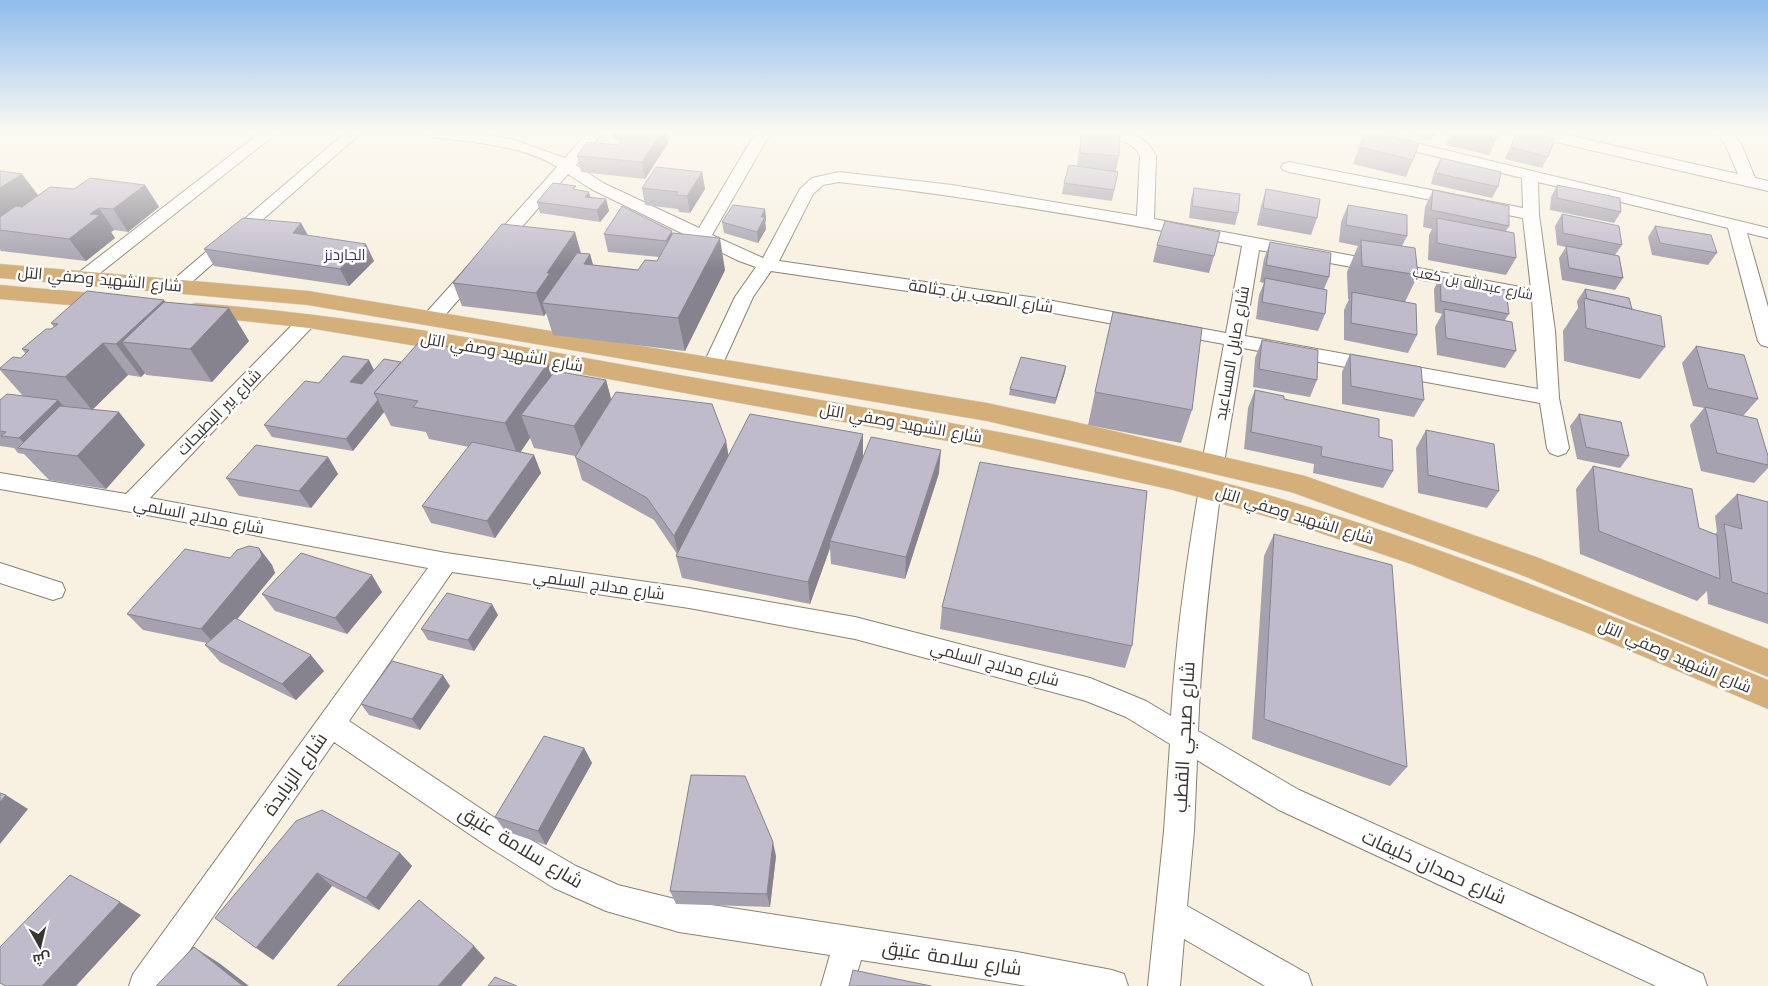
<svg xmlns="http://www.w3.org/2000/svg" width="1768" height="986" viewBox="0 0 1768 986" font-family="'Work Sans',Cairo,sans-serif">
	<rect width="100%" height="100%" fill="#f8f1e1"/>
	<g fill="none" stroke-linecap="round" stroke-linejoin="round">
		<defs>
			<path id="minor" d="M261,132h17l-188,149 -6,1 -6,-1 -3,-4 3,-4z
				M346,132h16l-178,157 -6,1 -6,-1 -3,-4 3,-4z
				M427,132h37l47,7 54,19 23,-26h15l-27,33 27,18 96,45 57,-96h15l-59,103 51,23 37,-69 12,-11 27,-6 113,13 185,31 3,-60c-8,-19 -31,-16 -48,-21l-2,-3h35l14,5 11,9 6,10 -2,63 377,70 -8,-71 -234,-46 -6,-2 -2,-3 2,-3 6,-2 234,46 -1,-30 -120,-30 -26,-13 -2,-3h19l19,10 356,86v10l-21,-5 21,74v40l-7,-2 -3,-4 -30,-113 -190,-46 1,33 16,116 4,67 10,50 -3,5 -8,3 -8,-3 -3,-5 -7,-45 -297,-55 -19,115 -3,6 -8,2 -8,-2 -3,-6 22,-119 -187,-34 -266,-39 -18,26 -33,73 -7,2 -7,-2 -3,-5 32,-68 21,-30 -17,-6 -148,-72 -23,-15 -129,148 -7,2 -7,-2 -2,-4 2,-4 132,-147c-31,-21 -86,-25 -123,-30l-5,-2zM839,182c136,15 269,38 403,64l-16,87 -189,-35 -258,-37 34,-67 10,-9zM1259,250l273,50 6,89 -293,-53z
				M1527,132h27l184,42 -12,-28 -8,-14h15l9,14 13,32 13,3v10l-234,-54 -5,-2z
				M307,315l7,2 2,4 -2,4 -164,173 296,55 243,35 166,29 235,61 56,23 25,15c5,-77 15,-152 28,-227l3,-6 8,-2 8,2 3,6c-11,81 -20,161 -23,242l101,59 340,154 64,30 4,12h-51l-377,-176 -82,-50 -3,71 -7,75 121,68 4,12h-47l-81,-47 -4,47h-32l16,-155 6,-87 -44,-27 -40,-16 -231,-62 -166,-31 -237,-36 -103,149 158,105 69,40 42,19 61,15 338,52 95,18 12,4 4,12h-101l-166,-26 -8,26h-32l9,-31 -151,-23 -73,-21 -52,-23 -67,-42 -153,-104 -169,244h-36l4,-12 295,-406 -297,-56 -131,-23v-16l126,21 174,-177z
				M0,563l62,20 3,7 -3,7 -9,3 -53,-17z"/>
			<path id="major" d="M0,264l308,27 679,112 84,18 234,55 234,82 229,91v28l-249,-103 -228,-82 -304,-71 -679,-116 -308,-27z
				M0,285l115,10 8,2 3,5 -3,5 -8,2 -115,-10z
				M196,303c168,13 334,45 500,75 182,33 366,60 544,109 181,50 355,121 528,193v29l-183,-77 -174,-68 -114,-39 -124,-35 -198,-44 -432,-79 -234,-39 -121,-13 -3,-5 3,-5z"/>
		</defs>
		<use href="#minor" stroke="#888274" stroke-width="2"/>
		<use href="#major" stroke="#d7d7d5" stroke-width="1"/>
		<use href="#minor" fill="#fff" fill-rule="evenodd"/>
		<use href="#major" fill="#d4af79" fill-rule="evenodd"/>
	</g>
	<path fill="#a5a1af" d="M612,132h55l1,11 -23,36 -64,-7 -4,-16 41,-11 4,-5 -9,-1z
		M1081,132l38,24 -3,15 2,1 -6,29 -50,-7 2,-11 13,-17z
		M1409,132h30l-12,8z
		M1452,132h48l-11,23 -43,-10z
		M1517,132l31,25 -6,11 -37,-9z
		M1359,147l54,13 -7,17 -53,-13z
		M1441,158l57,29 -6,11 -61,-14 4,-15z
		M0,171l22,3 16,21 36,-6 71,-4 14,22 -31,25 -14,-2 -3,2 4,6 -29,23 -85,-10 -1,-2z
		M702,172l3,17 -15,24 -11,-1 -1,-3 -33,-4 -3,-17z
		M1557,185l64,27 -7,11 -64,-13 1,-13z
		M1194,188l44,25 -3,12 -46,-7 2,-19z
		M1266,189l51,29 -6,17 -54,-10 4,-19z
		M577,190l14,7 15,2 3,12 -9,11 -60,-9 -3,-11z
		M1433,190l76,36 -3,5 10,27 -10,17 -78,-15 1,-25 3,-6 -9,-2 2,-20z
		M1348,205l59,31 -5,10 16,29 -13,27 12,33 -9,18 -64,-13v-30l5,-11h-1l-1,-27 11,-26 -19,-4 2,-20z
		M765,209l1,12 -1,1 1,7 -8,14 -34,-10 -2,-11z
		M1562,214l60,31 -7,10 8,23 -8,12 -53,-10 -3,-22 7,-11 -9,-2 -2,-19z
		M301,223l7,12 66,26 -25,25 -135,-20 -10,-17z
		M1655,226l62,27 -9,12 -56,-10 -4,-18z
		M672,231v3l53,36 -40,81 -132,-16 -7,-22 -2,3 -82,-10 -9,-23 122,-51 6,21 9,1 3,11 45,5 19,-9 2,-4 -51,-5 -4,-18z
		M1270,242l59,35 -5,12 1,25 -7,17 -62,-12 3,-24 5,-12 -4,-1 4,-23z
		M1157,245l57,11 -5,17 -56,-11z
		M1440,277l69,37 -4,6 11,31 -11,17 -68,-13 -2,-28 7,-13 -7,-2 -1,-23z
		M1585,289l47,20 33,38 -25,32 -76,-18 -1,-30 15,-23 -1,-7z
		M164,300l1,2 64,6 20,33 -37,41 -66,-7 -1,-2 -4,4 -13,-2 -35,34 52,36 -39,44 -57,-9 -25,-26 -6,-1 -4,-5 -14,-2v-46l23,-4 -23,-26v-2l21,-10 5,-4 -4,-5 32,-22 -3,-4z
		M1262,340l55,40 -7,17 -57,-10 2,-29z
		M1696,346l62,53 -15,17 25,40v12l-14,15 -53,-12 -11,-46 14,-17 -11,-2 -11,-43z
		M1350,354l74,46 -10,17 -72,-13v-32z
		M401,362l205,18 5,20 115,41 2,14 135,-21v23l76,16 -34,106 -74,-15 -1,-16 -20,56 -128,-26 -6,-22 1,-2 -23,-34 -72,-40 -7,-24 -41,-8 -4,-10 -10,14 14,3 7,18 -46,65 -64,-15 -9,-17 47,-59 -40,-8 -3,-7 -35,-6 -7,-14 -31,39 -81,-14 -8,-12 55,-42 55,-13z
		M1065,372l-10,32 -46,-9 1,-6z
		M1255,390l29,9 95,38 14,34 -10,17 -70,-15 1,-9 -70,-15 4,-41z
		M1095,392l97,18 -11,33 -93,-18z
		M1579,414l50,42 -9,12 -43,-9 -7,-33z
		M1426,430l73,61 -12,17 -69,-15 -2,-45z
		M328,457l10,17 -27,34 -72,-12 -13,-18z
		M1593,466l106,62 16,6 2,-2 -2,-16 22,-22 31,8v122l-60,-20 -1,-13 -10,10 -117,-47 -4,-65z
		M1274,534l133,233 -17,19 -138,-47 12,-183z
		M259,548l13,17 3,8 -38,46 87,52 -28,29 -76,-38 -15,-17 2,-2 -64,-13 -16,-16 103,-56z
		M382,592l-35,42 -72,-23 -13,-17z
		M942,607l190,39 -7,22 -185,-39z
		M498,615l-24,36 -46,-11 -7,-11z
		M450,686l-30,44 -51,-15 -8,-11z
		M584,748l8,15 -46,82 -41,-14 -10,-14z
		M296,821l104,32 12,13 -33,44 -47,-24 -59,74z
		M776,856l-6,51 -94,-3 -6,-13z"/>
	<path fill="#86838e" d="M658,132h9l1,11 -23,36 -3,-17z
		M1431,132h8l-12,8z
		M702,172l3,17 -15,24 -3,-17z
		M22,174l23,31 -45,25v-42z
		M145,185l14,22 -31,25 -15,-23z
		M589,192l3,11 -7,-6z
		M606,199l3,12 -9,11 -3,-12z
		M99,208l15,22 -3,2 4,6 -29,23 -17,-22 21,-25z
		M765,209l1,12 -1,1 1,7 -8,14 -1,-11 4,-15z
		M301,223l9,17 -17,-7z
		M672,231l3,17 -5,10 -4,-17z
		M575,232l6,23 -39,48 4,10 -2,3 -8,-23 11,-20z
		M720,238l5,32 -40,81 -7,-33z
		M366,244l8,17 -25,25 -9,-17z
		M590,254l9,33 -15,-23z
		M164,300l22,33 -64,9 23,31 -4,4 -25,-33z
		M229,308l20,33 -37,41 -22,-33z
		M103,343l25,32 -36,35 -27,-33z
		M369,360l6,12 -18,22 -7,-12z
		M548,363l10,33 -37,19 9,23 -12,18 -13,-33z
		M1066,366l-1,6 -10,32 1,-6z
		M606,380l9,33 -30,46 -11,-33z
		M58,400l15,17 -43,32 -11,-11z
		M378,400l6,12 -31,39 -7,-12z
		M119,412l26,33 -39,44 -29,-33z
		M863,434v23l-33,84v7l-20,56 -2,-22z
		M726,441l4,23 -51,93 -5,-21z
		M941,450l-2,23 -34,106 1,-22z
		M534,455l7,18 -46,65 -8,-17z
		M328,457l10,17 -27,34 -12,-17z
		M259,548l13,17 3,8 -59,72 -15,-16z
		M372,575l10,17 -35,42 -12,-16z
		M492,604l6,11 -24,36 -6,-11z
		M311,655l13,16 -28,29 -14,-16z
		M443,675l7,11 -30,44 -8,-11z
		M584,748l8,15 -46,82 -8,-14z
		M6,795l22,14 -28,35v-42z
		M773,842l3,14 -6,51 -3,-13z
		M400,853l12,13 -33,44 -13,-12z
		M317,873l15,13 -59,74 -17,-12z
		M120,902l21,13 -65,71h-34z
		M474,946l11,12 -24,28h-23z
		M194,947l25,16 30,23h-6z"/>
	<path fill="#c0bbcb" stroke="#86838e" d="M644,132h18l-20,30 -65,-6 10,-14 31,3 9,-12 15,2z
		M1081,132l39,1 -1,23 -39,-3z
		M1366,132h5l48,11 -6,17 -54,-13z
		M1469,132h31l-3,7z
		M1517,132h10l28,7 -7,18 -37,-10z
		M1441,158l60,14 -3,15 -62,-14z
		M1069,165l49,7 -4,18 -50,-7z
		M656,167l46,5 -15,24 -11,-1 2,-3 -36,-4z
		M0,171l22,3 -22,14z
		M90,178l55,7 -32,24 -14,-1 -9,6 10,1 -31,24 -69,-9v-13l16,-11 6,1 28,-20 24,2z
		M553,183l23,3 -3,3 16,3 -4,5 21,2 -9,11 -60,-8z
		M1557,185l63,13 1,14 -64,-14z
		M1194,188l46,6 -2,19 -46,-7z
		M1266,189l54,10 -3,19 -54,-10z
		M1433,190l76,16v20l-78,-16z
		M733,205l32,4 -4,8h4l-8,15 -35,-10z
		M1348,205l59,10v21l-61,-11z
		M622,206l50,25 -6,10 -62,-7z
		M1562,214l57,12 3,19 -59,-12z
		M243,218l58,5 -8,10 73,11 -26,25 -136,-20z
		M1437,218l77,15 2,25 -79,-15z
		M1165,221l55,11 -6,24 -57,-11z
		M502,224l73,8 -28,41h3l-14,20 -83,-10z
		M1655,226l56,9 6,18 -57,-10z
		M673,233l47,5 -42,80 -136,-15 35,-50 13,1 -6,10 54,6 7,-10 12,1z
		M1361,240l54,8 3,27 -56,-9z
		M1270,242l61,11 -2,24 -63,-12z
		M1566,246l53,10 4,22 -54,-10z
		M1440,277l66,13 3,24 -68,-13z
		M1265,278l62,12 -2,24 -63,-12z
		M1585,289l44,9 3,11 -45,-10z
		M87,291l77,9 -48,44 -13,-1 -38,34 -65,-8v-1l13,-11 8,1 8,-8 -7,-1 24,-20h5l7,-5 -7,-1z
		M1352,292l64,12 1,31 -66,-12z
		M1584,298l77,18 4,31 -79,-19z
		M164,302l65,6 -39,41 -68,-7z
		M1444,309l68,13 4,29 -70,-13z
		M1113,312l89,16 -10,82 -97,-18z
		M1262,340l56,10 -1,30 -58,-11z
		M419,342l129,21 -43,60 -92,-16 5,-6 -44,-8z
		M1696,346l48,9 14,44 -50,-11z
		M1350,354l71,13 3,33 -73,-14z
		M343,356l26,4 -19,22 12,2 22,-25 17,3 -27,31 4,7 -32,39 -82,-14 41,-44 14,2z
		M1021,357l45,9 -10,32 -46,-9z
		M555,371l51,9 -32,46 -53,-11z
		M1255,390l29,6v3l95,20v18l13,3 1,31 -72,-15 1,-9 -71,-15z
		M616,392l96,12 14,37 -52,95 -27,-38 -72,-41z
		M7,394l51,6 -39,38 -18,-2 5,-4 -6,-1v-31z
		M60,406l59,6 -42,44 -59,-8z
		M1705,407l52,12 11,37v9l-51,-12z
		M750,414l113,20 -55,148 -132,-26z
		M1579,414l42,8 8,34 -43,-9z
		M1426,430l68,14 5,47 -71,-16z
		M871,437l70,13 -35,107 -76,-16z
		M472,442l62,13 -47,66 -65,-15z
		M256,445l72,12 -29,34 -73,-13z
		M980,462l167,29 -15,155 -190,-39z
		M1593,466l99,23 7,39 18,7 3,44 -121,-48z
		M1737,494l31,8v92l-36,-12 -8,-58 18,5z
		M1274,534l118,31 15,202 -143,-48z
		M249,546l10,2 3,8 -61,73 -74,-15 58,-65 45,9 7,-8z
		M301,553l71,22 -37,43 -73,-24z
		M447,593l45,11 -24,36 -47,-11z
		M235,618l76,37 -29,29 -77,-39z
		M392,661l51,14 -31,44 -51,-15z
		M544,736l40,12 -46,83 -43,-14z
		M691,775l54,1 28,66 -6,52 -97,-3z
		M0,793l6,2 -6,7z
		M322,810l78,43 -34,45 -49,-25 -61,75 -41,-30 81,-97z
		M70,875l50,27 -78,84h-36l-6,-3v-36z
		M419,900l55,46 -36,40h-101z
		M194,947l49,39h-87z
		M853,970l78,16h-82z
		M495,977l22,9h-29z"/>
	<linearGradient id="sky" x2="0" y2="1"><stop stop-color="#8ebcec"/><stop offset="0.49" stop-color="#fcf9f2"/><stop offset="1" stop-color="#fcf9f2" stop-opacity="0"/></linearGradient>
	<rect width="1768" height="270" fill="url(#sky)"/>
	<g text-anchor="middle" dominant-baseline="central" stroke-width="5" stroke-linejoin="round" paint-order="stroke">
		<g font-size="14" fill="#38352f" stroke="#fff">
			<text transform="translate(1473 283) rotate(11)">شارع عبدالله بن كعب</text>
		</g>
		<g font-size="15" fill="#3d306c" stroke="#fff">
			<text x="345" y="255">الجاردنز</text>
		</g>
		<g font-size="16" fill="#38352f" stroke="#fff">
			<text transform="translate(100 279) rotate(5)">شارع الشهيد وصفي التل</text>
			<text transform="translate(981 296) rotate(9)">شارع الصعب بن جثامة</text>
			<text transform="translate(502 352) rotate(10)">شارع الشهيد وصفي التل</text>
			<text transform="translate(1232 353) rotate(-80)">شارع صايل المساعيد</text>
			<text transform="translate(219 412) rotate(-46)">شارع بير البطيحات</text>
			<text transform="translate(901 423) rotate(10)">شارع الشهيد وصفي التل</text>
			<text transform="translate(1295 515) rotate(17)">شارع الشهيد وصفي التل</text>
			<text transform="translate(199 516) rotate(11)">شارع مدلاج السلمي</text>
			<text transform="translate(599 585) rotate(8)">شارع مدلاج السلمي</text>
			<text transform="translate(1675 656) rotate(23)">شارع الشهيد وصفي التل</text>
			<text transform="translate(995 664) rotate(15)">شارع مدلاج السلمي</text>
		</g>
		<g font-size="19" fill="#38352f" stroke="#fff">
			<text transform="translate(1184 737) rotate(-87)">شارع صبحي القطب</text>
			<text transform="translate(295 774) rotate(-55)">شارع الزبابدة</text>
			<text transform="translate(521 847) rotate(31)">شارع سلامة عتيق</text>
			<text transform="translate(1434 867) rotate(24)">شارع حمدان خليفات</text>
			<text transform="translate(952 958) rotate(9)">شارع سلامة عتيق</text>
		</g>
	</g>
	<g transform="translate(40 946) rotate(172)" stroke="#ffffff" stroke-width="4" paint-order="stroke">
	<path d="M0-4L9 19L0 12L-9 19Z" fill="#38352f"/>
	<text y="-8" font-size="14" font-weight="bold" text-anchor="middle" fill="#38352f">ش</text>
	</g>
</svg>
